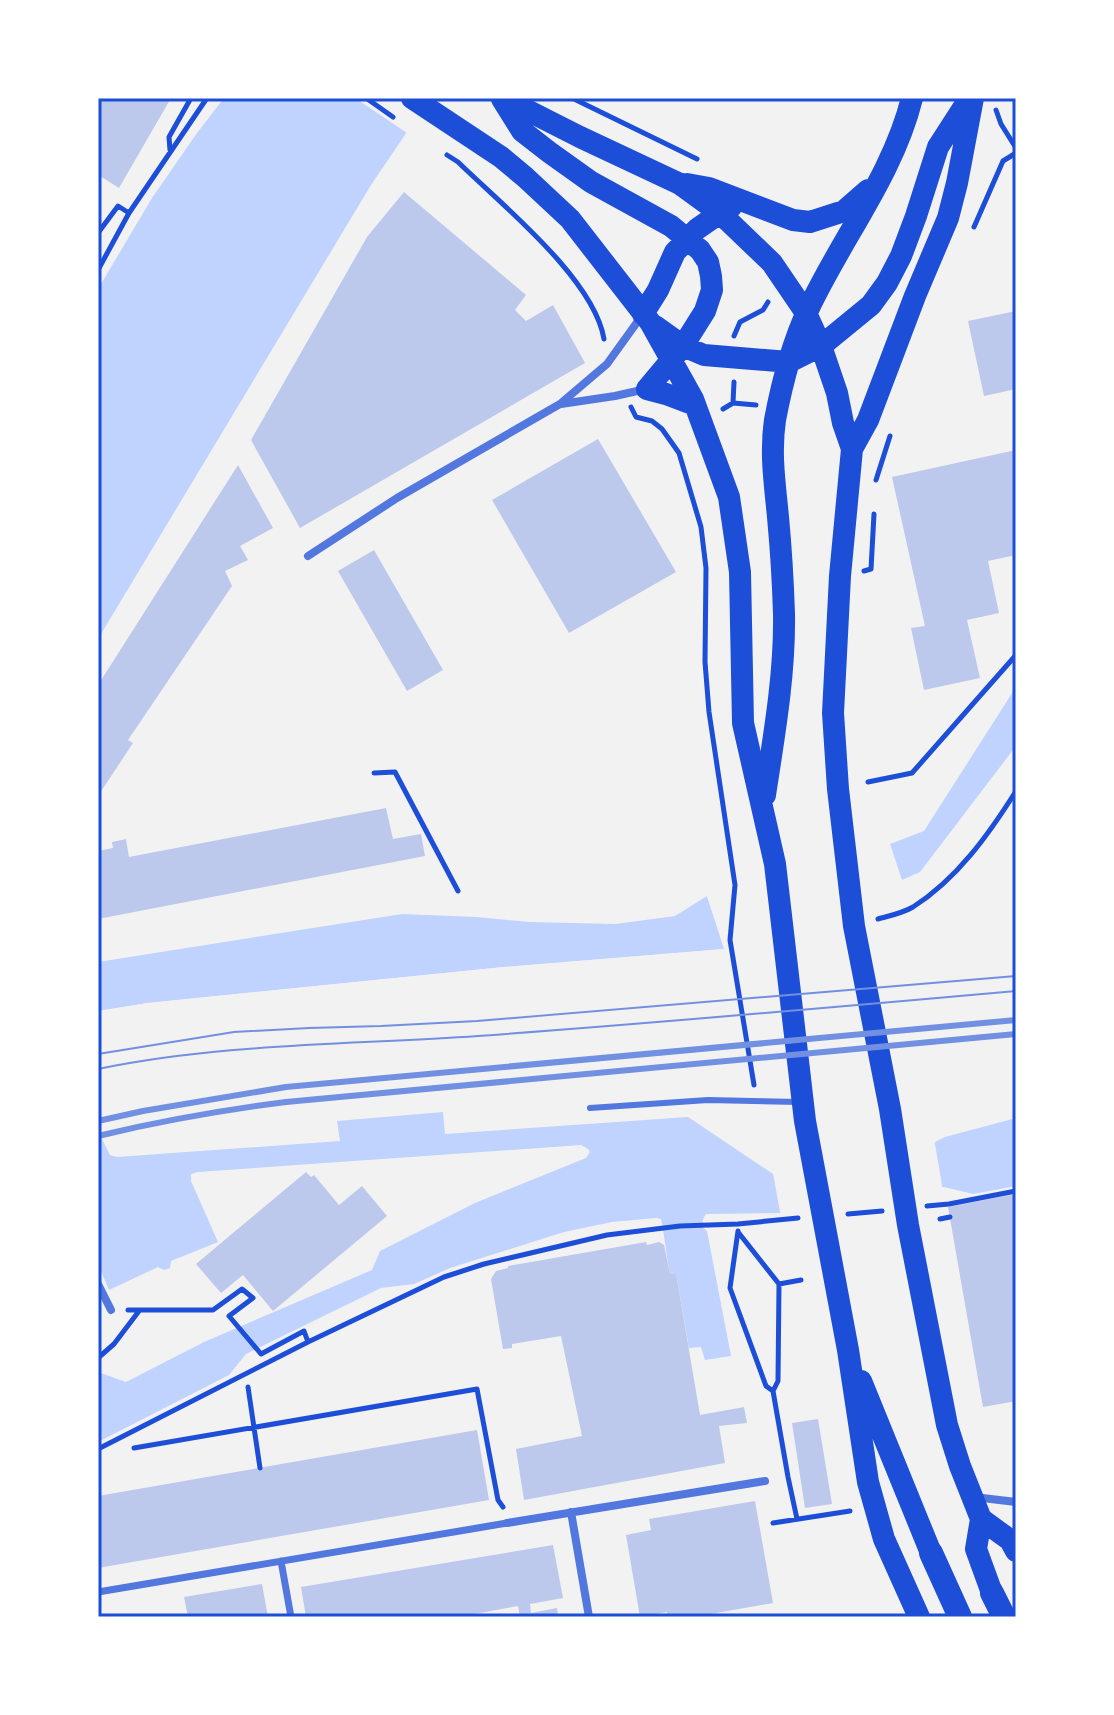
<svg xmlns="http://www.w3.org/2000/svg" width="1114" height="1715" viewBox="0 0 1114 1715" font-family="Raleway,sans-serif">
	<rect width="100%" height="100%" fill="#f2f2f2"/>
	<path fill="#bfd3fe" d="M224,98h206l-59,87 -273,454v-350l54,-91 45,-65z
		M1016,687v59l-96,126 -18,8 -12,-36 34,-13z
		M707,896l18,53 -221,18 -356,36 -50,8v-49l304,-48 75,3 52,5 87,2 59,-8z
		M443,1112l2,22 243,-17 85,57 162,-32 10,-5 71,-19v68l-43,8 -29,-7 -164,26 -74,1 -3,5 -1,8 5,4 24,125 -26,4 -4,-13 -12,1 -13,-75 -6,1c-4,-18 -5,-37 -9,-55l-5,-1 -44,4 -48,10 -114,36 -36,16 -33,4 -135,66 -17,21 -131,67v-70l28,10 78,-40 168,-72 8,-19 95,-48 111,-45 4,-6 -2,-3 -7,-4 -383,27 -7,2v7l27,61 -47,19 -1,7 -6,2 -6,-3 -49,23 -11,-26v-133l12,24 7,2 223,-16 -3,-20z"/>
	<path fill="#f2f2f2" d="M355,98h75l-23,35z
		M711,895l18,53 -4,5 -221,18 -355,36 -51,8v-4l50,-8 356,-36 220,-18 -17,-53z
		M934,1138l9,53 -162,26 -9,-49 2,2z"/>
	<path fill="#bdc9ec" d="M98,98h73l-52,90 -21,-13z
		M404,192l122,103 -11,15 11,11 27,-16 32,58 -285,165 -49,-88 116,-203z
		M1016,311v78l-32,7 -16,-75z
		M598,439l78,133 -107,61 -77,-133z
		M1016,450v105l-28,6 11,52 -32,7 13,58 -56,12 -13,-62 14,-2 -33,-149z
		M238,465l35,63 -33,18 8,14 -23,11 7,15 -104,154 5,3 -35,53v-111z
		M374,550l69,120 -36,21 -69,-120z
		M386,808l7,31 28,-5 4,22 -327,63v-68l15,-3 -1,-6 14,-3 3,18z
		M306,1172l5,5 3,-2 25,30 23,-19 25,30 -114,95 -30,-36 -22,18 -25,-29z
		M1016,1194v207l-33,6 -35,-200z
		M646,1242l1,3 12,-3 5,3 6,29 6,-1 24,142 44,-8 3,16 -28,3 6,37 -201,37 -8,-51 66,-13 -21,-100 -49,8v4l-9,1 -12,-70 5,-8 12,-3v-2z
		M818,1419l14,85 -27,4 -13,-85z
		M477,1430l12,70 -391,68v-72z
		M755,1501l18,102 -79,14h-26l-1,-5 -27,5 -14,-82 25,-5 -2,-11z
		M553,1545l10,53 -33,6 1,9 26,-5 1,9h-38l-2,-11 -44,8v3h-168l-5,-30z
		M262,1584l6,33h-80l-4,-20z"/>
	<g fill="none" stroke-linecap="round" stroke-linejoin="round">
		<path stroke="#1d4ed8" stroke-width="5" d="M366,98l27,19
			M572,98l125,61
			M996,110l5,14 15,24
			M170,150l-1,-13 22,-39
			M447,155l11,7c44,43 136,117 146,177
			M974,227l29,-66 13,-8
			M98,233l20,-27 11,7
			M98,270l31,-57 78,-115
			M734,336l6,-14 23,-12 5,-8
			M733,403l23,2
			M631,407l5,10 16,4 10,8 17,24 22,74 5,41 -1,94 4,50 26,173 -5,55 24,145
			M723,409l10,-6 1,-21
			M876,480l14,-44
			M864,571l7,-2 3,-55
			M374,773l21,-1 63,119
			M868,782l44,-9 104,-118
			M878,919c11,-3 25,-6 35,-12 44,-28 76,-73 103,-116
			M927,1206l22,-2 67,-13
			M848,1214l34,-3
			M940,1219l10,-2
			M738,1231l-8,57 36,98 7,5
			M738,1232l41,52 -1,97 -5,10 15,86 9,42
			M779,1284l22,-4
			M128,1310h85l29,-21 11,9 -24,18 32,38 43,-23 4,11
			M98,1358l16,-14 25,-33
			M248,1387l12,81
			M134,1448l343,-59 21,111 5,7
			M98,1449l210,-107 136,-65 40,-13 123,-29 73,-9 58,-2 60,-6
			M773,1523l77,-12"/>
		<path stroke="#5277de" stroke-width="6" d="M590,1108l118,-8 92,2"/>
		<path stroke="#5277de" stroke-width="7" d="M281,1561l10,56
			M98,1592l409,-69"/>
		<path stroke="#5277de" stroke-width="8" d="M561,404l54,-8 31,-7
			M308,556l89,-58 163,-94 47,-40 36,-50
			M98,1284l13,26
			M974,1497l42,5
			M571,1512l18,105
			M507,1523l258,-42"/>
		<path stroke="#1d4ed8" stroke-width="22" d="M412,98l89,59 24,20 45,42 80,103 43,77 36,98 11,75 3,151 32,141 30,257 43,229 20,132 16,57 35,78
			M503,98l77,39 100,47 40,29 52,50 34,50 15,33 16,47 6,30 9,26
			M973,98l-16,85 -9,35 -33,78 -47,124 -16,29 -12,127 -7,137 5,76 16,137 36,183 18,116 39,200 13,41 21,53 -5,30 16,44
			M502,99l20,32 27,21 42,30 80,44 29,24 8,12 3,14 1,14 -7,21 -22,35 -36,43
			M687,184l22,4 84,32 17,2 34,-11 24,-21
			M643,314l15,-24 17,-38 22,-23 23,-16 11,-6
			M655,326l28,20 21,9 85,7 32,-16 50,-41 16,-22 14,-27 15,-40 22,-69 31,-48
			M647,389l19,5 29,11
			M765,795c9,-59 20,-121 19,-181 -1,-32 -3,-65 -6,-97 -3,-32 -8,-64 -3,-97 7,-37 17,-76 33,-110 33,-71 85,-135 104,-212
			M861,1381l70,172
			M981,1519l29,21 6,11"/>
		<path stroke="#1d4ed8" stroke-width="24" d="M931,1553l29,64
			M992,1593l12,24"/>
		<path stroke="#7290e2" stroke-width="2" d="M98,1054l136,-22 75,-4 72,-2 96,-5 539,-45
			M98,1069c125,-26 253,-24 380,-33 180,-13 359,-29 538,-45"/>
		<path stroke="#7290e2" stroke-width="6" d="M98,1121l45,-10 143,-24 730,-67
			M98,1136c62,-15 125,-26 188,-34l730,-68"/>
	</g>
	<rect width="1114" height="1715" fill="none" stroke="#ffffff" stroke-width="200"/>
	<rect x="100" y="100" width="914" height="1515" fill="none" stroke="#1d4ed8" stroke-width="3"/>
</svg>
